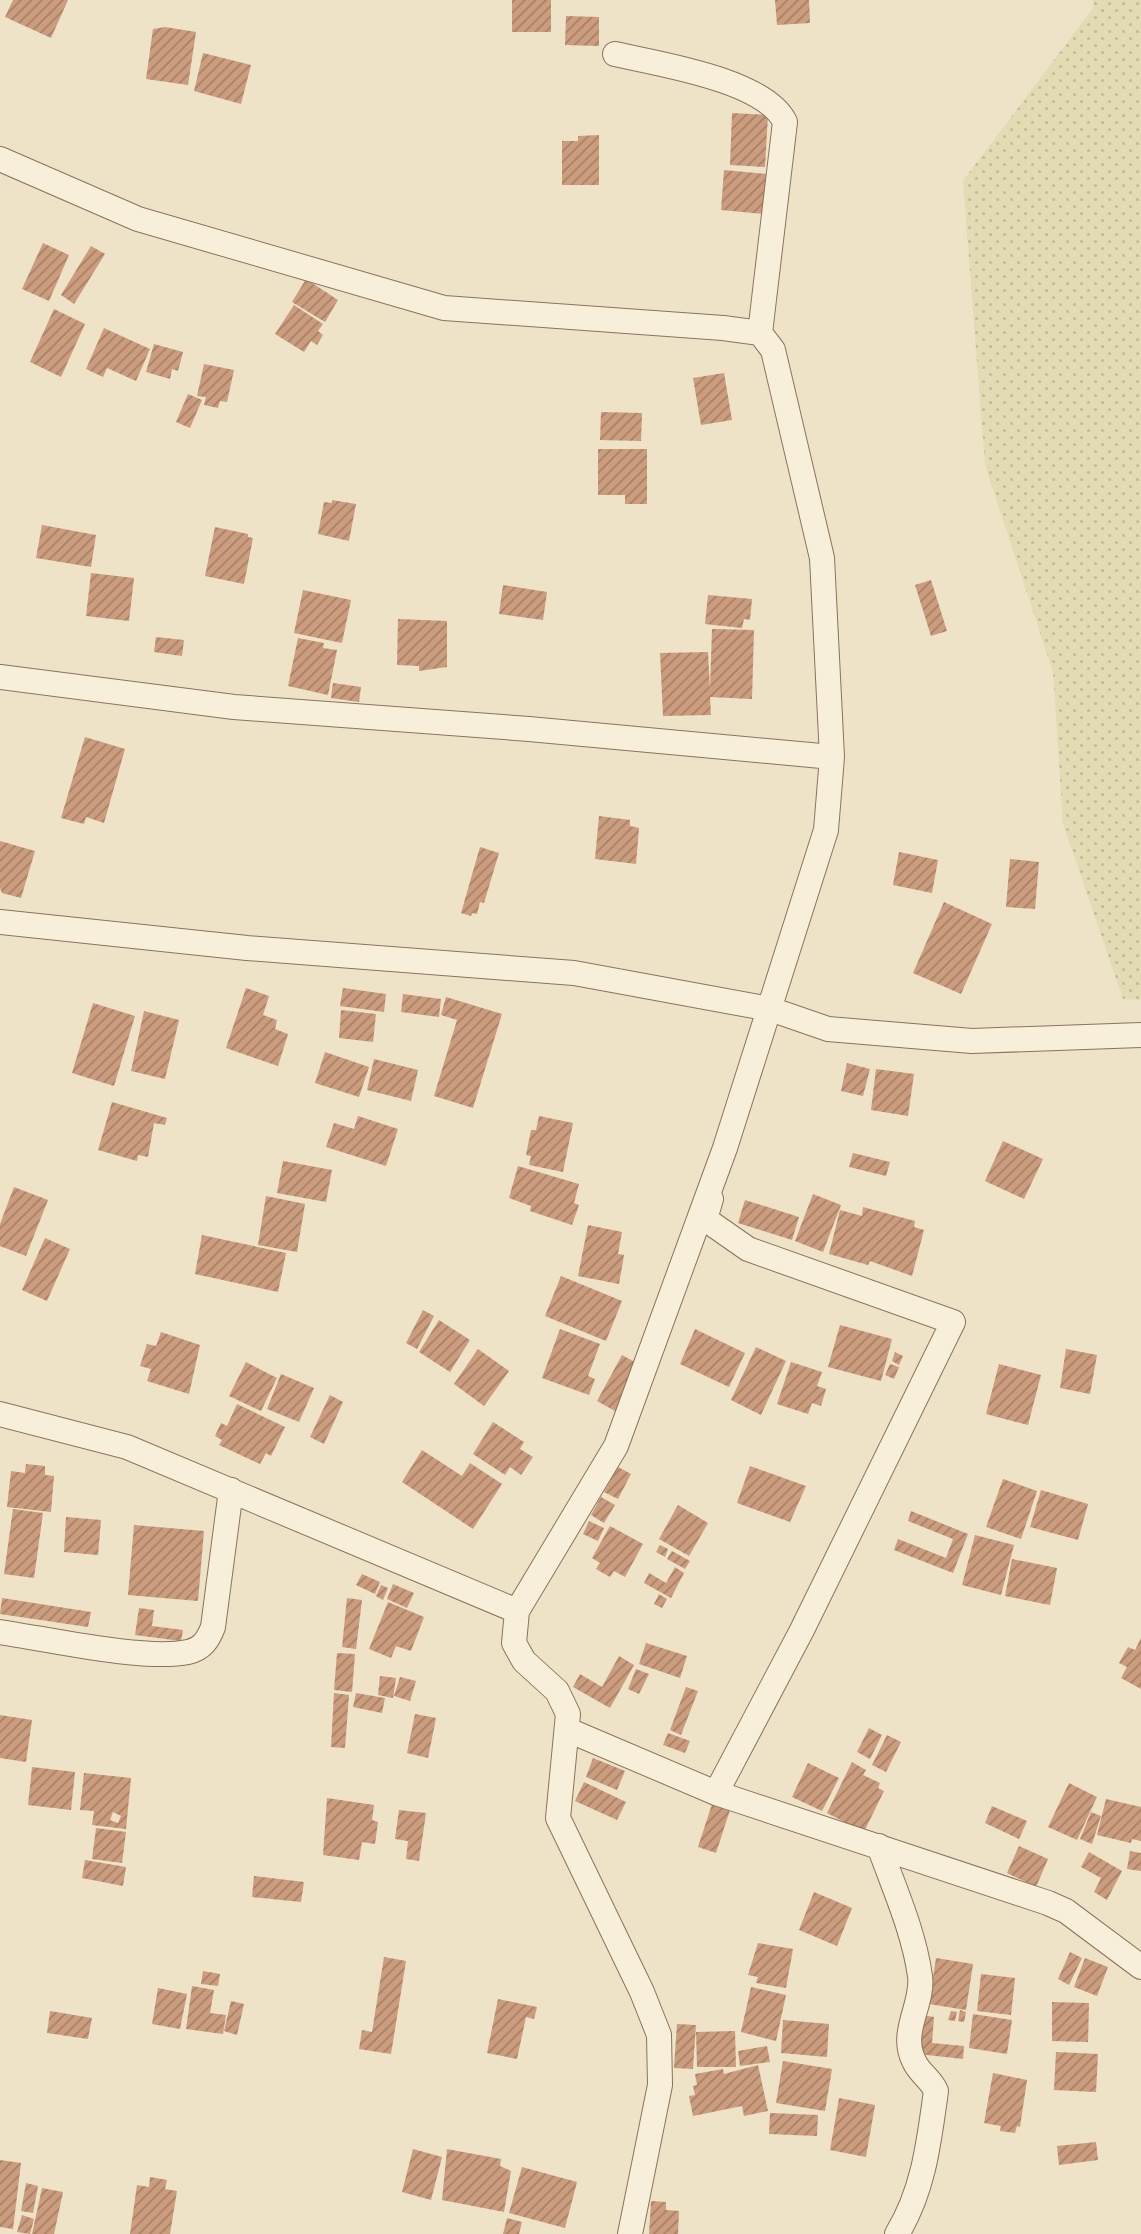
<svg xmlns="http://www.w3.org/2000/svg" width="1141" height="2234" viewBox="0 0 1141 2234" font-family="Merriweather,serif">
	<defs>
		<pattern id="farmland-dots" width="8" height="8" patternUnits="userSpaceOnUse" patternTransform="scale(1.75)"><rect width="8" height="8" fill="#e3dbb4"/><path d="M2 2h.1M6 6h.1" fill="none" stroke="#c4bc9a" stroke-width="1.8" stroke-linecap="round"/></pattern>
		<pattern id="building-hatch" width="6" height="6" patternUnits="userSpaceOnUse" patternTransform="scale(1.75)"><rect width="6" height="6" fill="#cb9d7e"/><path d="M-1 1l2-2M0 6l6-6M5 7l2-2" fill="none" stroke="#a68067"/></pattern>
	</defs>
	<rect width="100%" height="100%" fill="#eee2c7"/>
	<path fill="url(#farmland-dots)" d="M1093,0h48v1000l-18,-1 -60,-175 -10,-152 -68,-207 -22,-284 130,-173z"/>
	<path fill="url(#building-hatch)" fill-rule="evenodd" d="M13,0h55l-17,38 -46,-21z
		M512,0h39v32h-39z
		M775,0h34l1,23 -33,2z
		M566,16l33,1v29l-34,-1z
		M165,27l31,5 -8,53 -42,-6 7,-50z
		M203,53l48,12 -10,39 -47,-13z
		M732,113l36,2 -3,52 -35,-2z
		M599,135v50h-37v-44h16v-5z
		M724,170l42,4 -2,40 -43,-4z
		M43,243l26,12 -20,46 -27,-12z
		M91,246l14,8 -31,50 -13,-9z
		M306,279l32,21 -13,22 -33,-20z
		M294,305l29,19 -5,7 5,4 -6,10 -6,-4 -7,11 -29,-18z
		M54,309l31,15 -24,53 -31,-15z
		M104,328l46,21 -14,32 -29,-13 -4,9 -17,-8z
		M154,344l29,8 -5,19 -6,-2 -2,10 -24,-7z
		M204,364l30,6 -7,32 -7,-1 -2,7 -14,-3 2,-8 -9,-1z
		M724,373l8,47 -31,5 -8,-47z
		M188,394l14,6 -12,28 -14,-6z
		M601,412l41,1 -1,28 -41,-1z
		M598,449h49v55h-22v-9h-27z
		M332,500l24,4 -7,37 -31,-7 6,-32 8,1z
		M42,525l54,10 -5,32 -55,-9z
		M215,527l33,7v3l5,1 -9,46 -39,-8z
		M91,573l43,5 -5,43 -43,-5z
		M931,580l16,51 -16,5 -16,-51z
		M503,585l44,7 -4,28 -44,-6z
		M303,590l48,10 -9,43 -48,-10z
		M708,595l44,4 -2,21 -6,-1 -2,9 -37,-4z
		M398,619l49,2v46l-28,4v-5l-22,-1z
		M712,629l42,1 -2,69 -42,-2 1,18 -48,1 -3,-63 48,-1 2,38z
		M156,637l28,3 -2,16 -28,-4z
		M298,638l26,5 -1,5 14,2 -9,45 -40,-9z
		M333,683l28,4 -2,15 -28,-4z
		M85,737l40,12 -21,74 -18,-6 -2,7 -23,-6z
		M599,816l31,4v6l9,2 -3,36 -41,-5z
		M0,841l35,10 -14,47 -19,-5 -2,-5z
		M480,847l19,6 -15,50 -4,-1 -3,12 -5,-1 -1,3 -10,-3z
		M899,852l39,8 -6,33 -39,-8z
		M1010,859l29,3 -4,47 -29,-2z
		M944,902l48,22 -31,70 -48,-21z
		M246,988l23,8 -6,19 14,5 -2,9 13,5 -10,32 -52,-18z
		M343,988l43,6 -2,18 -44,-6z
		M403,994l38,5 -2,18 -38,-5z
		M446,997l56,17 -29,94 -39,-12 23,-76 -16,-5z
		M93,1003l42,13 -21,70 -42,-13z
		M341,1010l35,4 -3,28 -34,-4z
		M144,1011l35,9 -14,59 -34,-8z
		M325,1052l44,15 -10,30 -44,-14z
		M374,1059l44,11 -7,31 -44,-11z
		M847,1063l23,6 -7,27 -22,-5z
		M876,1069l38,5 -6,42 -37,-6z
		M112,1102l55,16 -2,7 -11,-2 -6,34 -10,-2 -1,6 -39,-11z
		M358,1116l40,13 -12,37 -60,-19 8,-24 20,6z
		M539,1116l34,7 -10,49 -34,-7 2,-9 -5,-1 5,-25h5z
		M1003,1141l40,18 -19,40 -39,-18z
		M853,1153l37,9 -4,14 -37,-9z
		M283,1161l49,9 -6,32 -49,-9z
		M518,1166l61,18 -5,19 5,2 -7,20 -42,-14 1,-5 -22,-8z
		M14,1187l34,13 -22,56 -26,-10v-22z
		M813,1194l28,11 -18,47 -28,-11z
		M266,1196l39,8 -8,48 -39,-7z
		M745,1200l54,17 -7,23 -54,-17z
		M863,1207l52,14 -1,6 10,3 -12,46 -42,-15 -2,4 -39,-11 11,-44 22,6z
		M588,1225l34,7 -4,22 6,1 -5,29 -41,-8z
		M202,1235l84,18 -8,39 -83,-18z
		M45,1238l25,11 -23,52 -25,-11z
		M561,1276l61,25 -16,40 -61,-25z
		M423,1310l11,6 -17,33 -11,-6z
		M439,1320l31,20 -20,32 -31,-20z
		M840,1325l52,14 -11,42 -53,-14z
		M560,1329l40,15 -12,32 7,3 -6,16 -47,-17z
		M695,1329l50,24 -16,34 -49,-23z
		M161,1332l39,13 -11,49 -42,-13 4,-12 -11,-3 7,-22 9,2z
		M756,1347l30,14 -25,54 -30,-15z
		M478,1349l31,22 -25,35 -30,-22z
		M1066,1349l31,6 -7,39 -30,-6z
		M895,1352l8,4 -4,9 -7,-4z
		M622,1355l18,10 -25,46 -18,-10z
		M246,1362l31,16 -16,33 -32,-15z
		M791,1362l31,10 -5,14 9,3 -5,17 -9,-3 -4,11 -31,-10z
		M890,1364l9,3 -5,12 -9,-4z
		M999,1364l42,11 -13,50 -42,-11z
		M281,1374l33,14 -15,34 -32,-13z
		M330,1395l13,7 -19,42 -14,-7z
		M237,1404l48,23 -14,29 -5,-3 -6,11 -41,-19 3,-5 -7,-4 6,-13 6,3z
		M493,1422l31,20 -4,7 13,8 -12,18 -11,-8 -5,8 -32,-21z
		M422,1450l40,26 8,-13 32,21 -29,45 -71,-47z
		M26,1464l19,2v9l9,1 -3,36 -44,-5 4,-36 14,2z
		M750,1466l56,20 -16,36 -53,-19z
		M618,1467l13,7 -13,25 -14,-7z
		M1003,1479l34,12 -16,48 -35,-12z
		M1041,1490l47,14 -10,36 -48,-13z
		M601,1497l14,8 -11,18 -13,-8z
		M678,1505l30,18 -19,33 -30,-17z
		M13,1509l30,4 -9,65 -30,-4z
		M911,1511l57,23 -15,39 -59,-23 4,-11 48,19 7,-19 -45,-18z
		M66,1517l35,3 -3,35 -34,-3z
		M589,1521l15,7 -6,13 -15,-7z
		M134,1525l70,6 -6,70 -70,-6z
		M610,1526l33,18 -18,33 -11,-6 -4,6 -14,-8 4,-6 -8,-5z
		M975,1535l39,10 -13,50 -39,-10z
		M660,1545l8,4 -3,8 -9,-5z
		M672,1551l18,10 -5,8 -18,-10z
		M1012,1559l45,9 -7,37 -45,-9z
		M675,1567l9,6 -13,25 -27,-15 5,-10 17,10z
		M362,1574l18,8 -5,12 -19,-9z
		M393,1584l21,9 -7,15 -20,-9z
		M381,1585l7,3 -5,12 -7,-4z
		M659,1594l8,5 -5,9 -8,-4z
		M2,1598l89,14 -3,15 -88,-13z
		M347,1598l15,2 -6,49 -14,-2z
		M388,1602l36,15 -13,34 -15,-5 -5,12 -22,-9z
		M139,1608l15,2 -2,16 31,4 -2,11 -46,-6z
		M1141,1638v51l-20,-11 6,-11 -8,-4 9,-16 7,3z
		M646,1643l41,13 -7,22 -41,-14z
		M337,1653l18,1 -3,38 -18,-2z
		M619,1656l15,9 -24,43 -37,-21 7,-13 22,13z
		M636,1669l13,5 -10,20 -11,-5z
		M380,1676l16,2 -3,20 -15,-3z
		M400,1677l16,4 -6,20 -16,-5z
		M686,1687l12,4 -17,44 -11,-5z
		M334,1693l15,2 -4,53 -14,-1z
		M356,1693l29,5 -3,15 -29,-6z
		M415,1714l21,4 -8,40 -21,-5z
		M0,1715l32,5 -6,42 -26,-4z
		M869,1728l13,7 -12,24 -13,-7z
		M668,1733l22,8 -5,12 -22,-8z
		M887,1735l14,7 -15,30 -14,-7z
		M593,1758l32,13 -8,19 -31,-13z
		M852,1762l14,8 -3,5 17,8 -2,5 6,3 -20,41 -37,-19z
		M808,1763l31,15 -17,33 -30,-14z
		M32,1767l43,5 -4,38 -43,-5z
		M84,1773l47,5 -5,51 -34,-4 2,-14 -14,-1zM113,1812l8,4 -3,7 -8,-3z
		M584,1782l42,20 -9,18 -42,-19z
		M1069,1783l28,14 -20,43 -29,-13z
		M327,1798l47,7 -2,15 6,2 -3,22 -13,-2 -3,18 -36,-5z
		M1106,1799l35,8v34l-9,-2 -1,4 -34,-8z
		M713,1801l18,6 -15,46 -18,-6z
		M992,1806l35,15 -8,18 -34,-16z
		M399,1810l27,3 -7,48 -13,-2 2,-18 -13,-2z
		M1091,1812l10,4 -9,28 -12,-5z
		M96,1828l30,4 -4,31 -30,-4z
		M1019,1846l29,13 -12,28 -29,-14z
		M1130,1851l11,2v18l-14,-2z
		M1089,1852l33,19 -15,29 -13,-8 7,-14 -20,-11z
		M85,1860l41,7 -3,19 -41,-8z
		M254,1876l50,6 -3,20 -49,-5z
		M814,1892l38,16 -15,38 -38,-16z
		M758,1943l35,6 -7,39 -30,-5 2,-6 -10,-2z
		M1070,1952l12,6 -13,27 -11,-6z
		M384,1957l22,4 -15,93 -32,-5 3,-19 10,2z
		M936,1958l37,6 -7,46 -37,-6z
		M1085,1958l23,9 -11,29 -23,-9z
		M203,1971l17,3 -2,12 -17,-2z
		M981,1974l34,4 -4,37 -34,-4z
		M192,1986l22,4 -4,23 16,2 -3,19 -37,-5z
		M751,1987l35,8 -10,46 -35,-9z
		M158,1988l29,6 -7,35 -28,-5z
		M498,1999l39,8 -3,12 -8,-2 -9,42 -30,-6z
		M231,2001l13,3 -7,31 -13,-4z
		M1052,2002l37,1 -1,39 -36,-1z
		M960,2010l6,2 -2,10 -6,-1z
		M50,2011l42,7 -4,21 -41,-6z
		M951,2011l6,1 -2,9 -7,-1z
		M973,2014l39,6 -5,34 -38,-6z
		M922,2015l12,2 -2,26 32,3 -1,13 -45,-5z
		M783,2020l46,4 -2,33 -46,-4z
		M677,2024l19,1 -3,44 -19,-1z
		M735,2031l1,36h-39l-1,-35z
		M767,2046l3,16 -30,4 -2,-15z
		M1056,2052l42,2 -2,38 -42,-2z
		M783,2061l49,8 -7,42 -49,-8z
		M758,2065l10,46 -24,5 -2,-10 -49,10 -4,-20 6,-1 -2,-9 4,-1 -2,-11 28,-5 1,5z
		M993,2073l34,7 -7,47 -3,-1 -2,7 -15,-2 1,-5 -17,-3z
		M839,2098l36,7 -9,52 -36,-7z
		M770,2113l48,2 -1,21 -48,-2z
		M1096,2142l2,18 -39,5 -2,-19z
		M413,2149l29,8 -11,43 -29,-8z
		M447,2149l54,10 -1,7 11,5 -7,41 -62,-12z
		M0,2160l21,3 -8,66 -13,-2z
		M522,2167l55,15 -12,46 -56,-15z
		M150,2177l17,3 -2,9 12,2 -7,43h-40l7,-49 12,2z
		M26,2183l12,3 -5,27 -12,-2z
		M42,2188l21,4 -9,42h-22z
		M651,2201l15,1v8l13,1 -1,23h-29z
		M22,2215l12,4 -4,15 -13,-2z
		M507,2218l15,4 -3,12h-16z"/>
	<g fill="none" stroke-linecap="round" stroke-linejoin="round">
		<defs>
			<path id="street" d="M615,54c44,10 150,26 170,68l-25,211
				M0,159l138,60 306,89 279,20 37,5 13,17 49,208 10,199 -6,73 -101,318 -109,298 -99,165 -3,32 10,18 33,30 11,23 -10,104 84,174 17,43 1,50 -30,149
				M0,677l234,30 295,22 303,28
				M0,922l247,26 327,25 196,36 58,20 144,12 169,-6
				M711,1199l-6,20 43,30 205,73 -151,308 -86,163
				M0,1414l127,33 390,164
				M0,1632c48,7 144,29 188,20 14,-3 20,-12 25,-25l18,-137
				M568,1730l148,63 332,110 18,8 75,56
				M879,1846c15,42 35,86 41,130 4,28 -21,56 -6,85 5,12 17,18 22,30 -7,50 -12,99 -39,143"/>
		</defs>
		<use href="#street" stroke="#89745c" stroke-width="26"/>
		<use href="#street" stroke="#f8efda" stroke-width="24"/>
	</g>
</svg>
